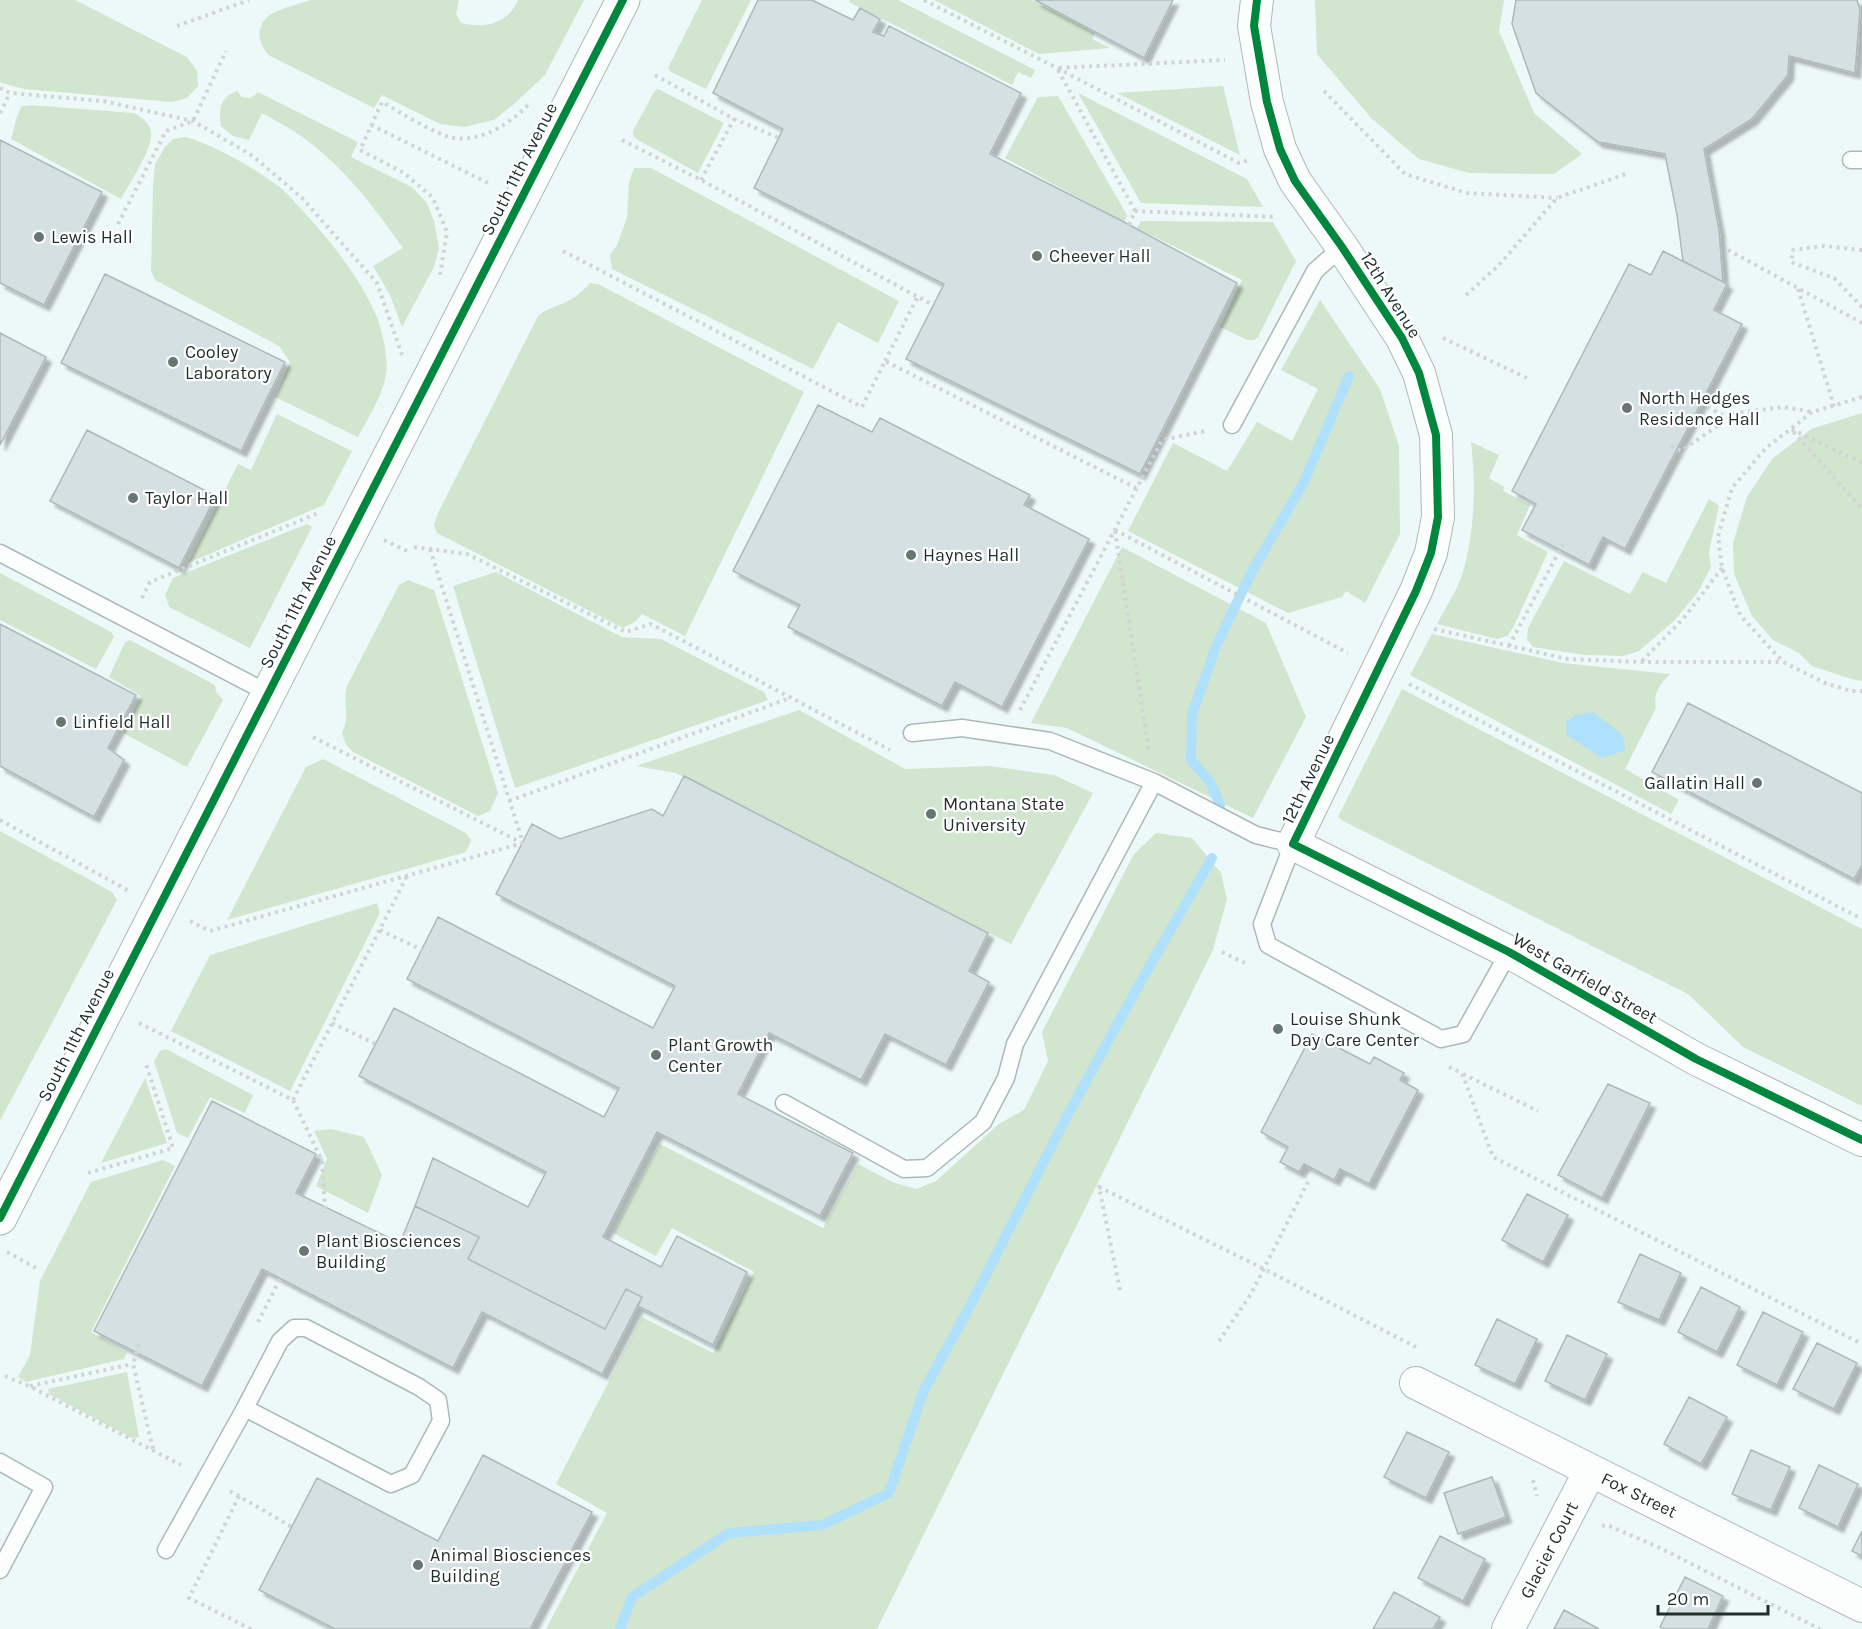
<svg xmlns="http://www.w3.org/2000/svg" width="1862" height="1629" viewBox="0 0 1862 1629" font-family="Karla,sans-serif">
	<defs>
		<filter id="shadow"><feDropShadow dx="5.5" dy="5.5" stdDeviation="1.5" flood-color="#0004"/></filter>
	</defs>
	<rect width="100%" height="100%" fill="#edf9f8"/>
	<path fill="#d2e5ce" d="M0,0h75l112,57 10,14 1,15 -11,12 -15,4 -148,-13 -22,-6 -2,-1z
		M311,0h148l-3,14 5,9c24,6 47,1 57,-23h66l-39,75 -30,28 -21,17 -30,7 -24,-3 -58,-29 -8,13 -104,-52c-13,-11 -15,-31 0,-41 10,-7 29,-11 41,-15z
		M702,0h49l-45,89 -35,-17 -3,-4z
		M850,0h48l137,70 -4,8 -13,-6 -6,13 -163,-83z
		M934,0h98l63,33 -3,6 18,9 -71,6z
		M1315,0h189l-5,31 35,82 48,41 -28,20 -85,-1 -50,-14 -48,-41 -54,-64z
		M1223,86l17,69 -123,-62z
		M658,89l66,34 -26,50 -60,-33 -5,-4v-5l21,-39z
		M237,91l5,6 9,1 7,-6 100,50 -7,15 61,30 15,16 7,18 5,27 -5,19 -32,60 -12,-32 -17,-29 30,-18c-30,-43 -64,-87 -108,-116 -11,-7 -22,-13 -33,-19l-13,27 -16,-4 -12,-10c-3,-16 -1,-29 16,-35z
		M1078,93l169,86 16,28 -122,-4z
		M1058,96l69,119 -3,7 -119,-64 33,-61z
		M31,105l102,8c10,4 20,13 18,25 -2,16 -22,46 -30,61l-110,-60c4,-12 4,-22 11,-33z
		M186,137c33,11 68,30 96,52 8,7 15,16 22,23 27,30 55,64 71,101 7,15 14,46 11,62 -4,22 -18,43 -28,62l-83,-40 15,-35 -11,-16 -124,-66 -4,-9 2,-85 2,-22 10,-17 8,-8z
		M634,168h17l248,133 -21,42 -40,-21 -25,47 -201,-100 -2,-14 7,-10 10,-27 2,-36z
		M1141,221l132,1 23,39 -38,76 -4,3h-7l-27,-13 22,-47 -105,-52z
		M590,283l8,1 206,108 -119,244 -43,-22 -6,7 -13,7 -186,-95 -3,-8 4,-12 100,-197c9,-8 18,-9 28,-14 9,-4 17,-11 24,-19z
		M1320,300l60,89 19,57 1,88 -35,69 -19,-12 -4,6 -54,16 -160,-82 45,-88 54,28 30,-49 35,19 26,-52 -37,-19z
		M1862,413v268l-11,-2 -39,-13 -13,-13 -26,-13 -21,-24 -18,-42 -1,-31 14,-46 25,-38 39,-30z
		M277,414l75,37 -28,54 -136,58 50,-99 13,6z
		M1471,442l28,13 -10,23 15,9 -1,4 27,14 -13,30 31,17 -35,76 -6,8 -10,3 -60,-15c8,-16 20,-33 25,-49 13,-43 14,-89 9,-133z
		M1709,499l10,7 -10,46 2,15 -13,25 -23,28 -36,31 -16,5 -38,-1 -52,-8 -6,-8 1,-11 36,-67 66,33 13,-22 23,11z
		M307,524l5,3 -62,121 -81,-41 -4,-12 8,-17z
		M1122,547l144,76 40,94 -53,101 -186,-90 -36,-5z
		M496,572l126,65 39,2 103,53 4,8 -253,88 -62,-202z
		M0,573l111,59 3,5 -18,32 -96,-49z
		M408,580l26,10 64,203 -8,18 -12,5 -125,-64 -8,-9 -3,-10c9,-19 0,-27 5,-47l52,-101z
		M1432,634l131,29 107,11c-10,10 -17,19 -14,34l-31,61 54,31 -8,14 -261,-139z
		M130,640l85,45 1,7 7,8 -36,67 -64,-34 18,-37 -32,-19 16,-35z
		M1402,689l460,240v177l-119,-59 -55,-53 -345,-173 -5,-4z
		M799,710l106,59 85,-3 64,9 39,18 -82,151 -335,-171 -40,-7z
		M323,759l143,74 5,7 -5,12 -239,68 79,-153z
		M0,831l112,61 5,8 -117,221z
		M1156,833l36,5 29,35 6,26 -14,51 -336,679h-331l61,-116 -51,-29 86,-167 71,36 41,-81 -82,-44 -16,28 -43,-23 47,-89 163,84 35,-64 34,18 24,7 20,-8 63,-57 25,-14 24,-49 -6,-29 92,-178z
		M377,903l3,10 -90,178 -119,-60 39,-76z
		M166,1049l87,46 -8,18 -35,-16 -22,41 -11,-5 -23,-72 6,-10z
		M145,1078l22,65 -66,20z
		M331,1129l33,8 18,38 -14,38 -52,-27 11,-27 -13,-28z
		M163,1160l12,6 -84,166 36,21 -3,6 -98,23 -8,-5 12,-22 10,-74 51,-99z
		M127,1372l12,65 -7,1 -83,-44 -1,-5z"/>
	<path fill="#afe0fc" d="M1593,712l29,22 4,16 -24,8 -35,-23 -1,-13 10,-7z"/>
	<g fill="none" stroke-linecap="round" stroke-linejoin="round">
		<path stroke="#afe0fc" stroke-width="10" d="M1220,805l-9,-22 -20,-23 1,-46 25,-70 35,-73 51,-87 46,-108
			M620,1629l12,-32 97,-64 93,-8 67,-32 34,-101 47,-86 95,-186 76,-139 71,-123"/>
	</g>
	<path fill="#d4e0e1" stroke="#adb9ba" stroke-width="1.5" filter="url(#shadow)" d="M758,0h54l41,20 7,-12 20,11 -7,13 11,4 5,-10 132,67 -31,61 134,68 113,61 -97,191 -234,-115 38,-75 -190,-96 29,-59 -70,-36z
		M1035,0h138l-29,58z
		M1516,0h341l3,10 -5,63 -66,-17 -1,19 -36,44 -48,30 15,81 4,52 -40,-21 -6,-46 -12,-61 -67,-12 -62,-49 -24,-69z
		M0,140l102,52 -58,113 -44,-22z
		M1663,251l64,33 -13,26 28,14 -117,225 -22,-12 -14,28 -67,-35 14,-26 -24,-13 117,-227 22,11z
		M105,274l180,88 -44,89 -180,-88z
		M0,333l46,24 -46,88z
		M818,405l54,27 8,-14 150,77 -6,10 65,34 -87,168 -47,-25 -13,24 -154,-79 12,-22 -67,-34z
		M87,430l129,66 -37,72 -129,-67z
		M0,624l136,71 -28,53 16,12 -30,57 -94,-51z
		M0,624l136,71 -28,53 16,12 -30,57 -94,-51z
		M1688,703l174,90v72l-8,14 -202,-107z
		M684,776l304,157 -19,38 20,11 -43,83 -61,-31 -24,46 -92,-47 -31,61 115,59 -33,63 -163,-84 -54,105 58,30 16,-31 70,36 -34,73 -75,-39 4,-9 -16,-8 -21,40 -137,-70 11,-22 -64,-31 18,-48 95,49 18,-35 -187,-96 35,-68 210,109 15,-29 -212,-109 31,-62 215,111 22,-42 -179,-92 36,-70 28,15 92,-30 11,7z
		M1312,1034l58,30 4,-7 30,16 -4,7 18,10 -49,94 -29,-15 -6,11 -30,-16 -5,8 -19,-10 8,-15 -27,-15z
		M1608,1084l42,19 -48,95 -44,-23z
		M212,1101l104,53 -20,39 104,50 15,-37 64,31 -11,22 137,70 21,-40 16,8 -40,77 -120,-62 -29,56 -191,-99 -60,117 -108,-55z
		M1527,1194l41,21 -25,47 -41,-22z
		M1640,1254l41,19 -22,47 -41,-18z
		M1701,1287l39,20 -23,45 -39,-20z
		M1763,1312l40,20 -26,53 -40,-20z
		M1497,1319l40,20 -22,45 -40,-19z
		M1567,1335l40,19 -22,46 -40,-19z
		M1817,1343l40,20 -23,46 -41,-20z
		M1689,1397l38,20 -26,47 -37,-20z
		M1407,1432l42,20 -23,46 -42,-21z
		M1751,1450l39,17 -19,43 -39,-16z
		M483,1455l109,57 -62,117h-195l-76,-39 58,-112 121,63z
		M1819,1465l39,19 -20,43 -39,-19z
		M1492,1477l14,40 -48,17 -14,-41z
		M1862,1531v25l-10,-5z
		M1440,1536l45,23 -22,42 -45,-23z
		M1685,1577l38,19 -15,33h-44l-4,-2z
		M1394,1592l46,25 -7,12h-60z
		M1564,1610l35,19h-45z"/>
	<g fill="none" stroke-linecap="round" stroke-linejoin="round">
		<defs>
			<path id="service" d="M1851,160h11
				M1232,425l83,-154 27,-24
				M0,553l268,140
				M912,733l50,-5 88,13 104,41 102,53 37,9 -31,80 6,21 173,94 22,-5 46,-82
				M784,1103l120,66 23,-1 56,-46 23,-44 9,-34 139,-262
				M0,1462l44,25 -44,83
				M166,1550l79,-142 146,76 21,-9 29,-54 -3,-21 -19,-13 -113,-59h-12l-14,13 -35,67"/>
			<path id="minor" d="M1257,0l-3,26 13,76 13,47 15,32 47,66 60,91 17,35 17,62 2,82 -7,36 -15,38 -123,253 216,108 187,107 166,81
				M1416,1383l446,223
				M1508,1629l82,-158"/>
			<path id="tertiary" d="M0,1218l623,-1218"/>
		</defs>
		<use href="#service" stroke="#acb9b7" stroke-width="19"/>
		<use href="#minor" stroke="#acb9b7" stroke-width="34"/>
		<use href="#tertiary" stroke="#acb9b7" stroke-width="35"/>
		<path stroke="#d1d4d4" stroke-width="4" stroke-dasharray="3 4.5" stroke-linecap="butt" d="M924,0l133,68 182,95 10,-3
			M177,26l72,-26
			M655,75l79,44 45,19
			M0,88l10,5 93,8 90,20 60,35 49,42 75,85 25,72
			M1324,91l81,83 62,19 90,5
			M0,113l10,-20
			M371,125l119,59
			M622,140l79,40 232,125
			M701,180l33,-61
			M1135,211l-78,-143 168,-8
			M118,224l48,-93 27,-10 33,-70
			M1129,225l6,-14 142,6
			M1728,250l134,73
			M1862,250l-38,-4 -31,4 -2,12 43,16 28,29
			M563,251l299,156 23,-46 251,127
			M440,275l7,-43 -14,-34 -29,-25 -44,-23 22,-48c18,10 54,33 72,36 28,4 55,-14 74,-33
			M1798,289l36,117
			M1466,295l33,-30 58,-67 69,-24
			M1443,338l86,41
			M885,361l33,-65
			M1862,397l-50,15 -47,37 -33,39 -14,48 4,32 18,47 43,47 42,21 26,8h11
			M1694,400l35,18
			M1671,446l10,5 55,-38 48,-6 28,5
			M1862,463l-71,-34 71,80
			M1115,530l233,123
			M1115,531l34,221
			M384,540l27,13
			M414,547l53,7 159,78 25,-8 239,126
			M430,549l93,294
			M142,598l8,-16 171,-70
			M1434,629l134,30 73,3h142
			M1509,646l55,-104
			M1642,661l41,-42 39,-51
			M1409,684l453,235
			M1020,710l142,-270 43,-9
			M313,737l209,106
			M509,801l281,-103
			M0,820l129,71
			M190,921l20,10 313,-88
			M380,930l42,20
			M1222,952l25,12
			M139,1023l154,77 29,61 3,47
			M332,1023l44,21
			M1449,1067l13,6 31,84 369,187
			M1463,1074l75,37
			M293,1100l114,-224
			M88,1173l85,-25 -28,-87
			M7,1252l31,17
			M1120,1290l-21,-103 165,82 152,78
			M258,1322l22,-43
			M1219,1341l32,-47 57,-112
			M139,1344l-6,20 20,85
			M5,1376l24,10 152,79
			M30,1386l103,-22
			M1533,1480l4,16
			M230,1491l62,36
			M239,1496l-50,102 62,31
			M1602,1526l5,-1 51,22 162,82"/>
		<use href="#service" stroke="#fcfefe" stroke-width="16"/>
		<use href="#minor" stroke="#fcfefe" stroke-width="32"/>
		<use href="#tertiary" stroke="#fcfefe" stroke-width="33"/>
		<defs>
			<path id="cycleway" d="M1257,0l-3,26 13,76 13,47 15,32 47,66 60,91 17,35 17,62 2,82 -7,36 -15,38 -123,253 216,108 187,107 166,81
				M0,1218l623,-1218"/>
		</defs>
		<use href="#cycleway" stroke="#fff" stroke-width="11"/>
		<use href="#cycleway" stroke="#00873e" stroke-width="8"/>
	</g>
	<g fill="#677573" stroke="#fff" stroke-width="2">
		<circle cx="39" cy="237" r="6"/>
		<circle cx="1037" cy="256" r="6"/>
		<circle cx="173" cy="362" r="6"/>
		<circle cx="1627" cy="408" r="6"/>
		<circle cx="133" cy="498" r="6"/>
		<circle cx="911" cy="555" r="6"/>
		<circle cx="61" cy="722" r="6"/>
		<circle cx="1757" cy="783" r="6"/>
		<circle cx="931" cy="814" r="6"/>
		<circle cx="1278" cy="1029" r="6"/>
		<circle cx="656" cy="1055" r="6"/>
		<circle cx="304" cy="1251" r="6"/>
		<circle cx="418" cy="1565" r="6"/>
	</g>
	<g text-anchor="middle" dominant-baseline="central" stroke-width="4.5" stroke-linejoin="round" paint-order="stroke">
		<g font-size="18" fill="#1f2e2b" stroke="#fff">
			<text transform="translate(519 169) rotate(-63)">South 11th Avenue</text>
			<text transform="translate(1391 295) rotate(58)">12th Avenue</text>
			<text transform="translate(298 602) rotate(-63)">South 11th Avenue</text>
			<text transform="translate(1308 779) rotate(-64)">12th Avenue</text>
			<text transform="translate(1585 978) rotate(30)">West Garfield Street</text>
			<text transform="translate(76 1035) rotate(-63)">South 11th Avenue</text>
			<text transform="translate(1639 1495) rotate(26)">Fox Street</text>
			<text transform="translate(1549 1550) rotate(-63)">Glacier Court</text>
		</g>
		<g font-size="18" fill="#1f2e2b" stroke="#fff" text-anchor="start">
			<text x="51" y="237">Lewis Hall</text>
			<text x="1049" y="256">Cheever Hall</text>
			<text x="185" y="352">Cooley<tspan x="185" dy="21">Laboratory</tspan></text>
			<text x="1639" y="398">North Hedges<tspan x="1639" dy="21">Residence Hall</tspan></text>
			<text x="145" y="498">Taylor Hall</text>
			<text x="923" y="555">Haynes Hall</text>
			<text x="73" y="722">Linfield Hall</text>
			<text x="1745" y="783" text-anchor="end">Gallatin Hall</text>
			<text x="943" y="804">Montana State<tspan x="943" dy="21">University</tspan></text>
			<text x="1290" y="1019">Louise Shunk<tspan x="1290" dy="21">Day Care Center</tspan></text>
			<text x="668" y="1045">Plant Growth<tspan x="668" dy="21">Center</tspan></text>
			<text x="316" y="1241">Plant Biosciences<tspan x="316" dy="21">Building</tspan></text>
			<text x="430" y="1555">Animal Biosciences<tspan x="430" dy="21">Building</tspan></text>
		</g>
	</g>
	<path d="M1658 1605v9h110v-9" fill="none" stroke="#1f2e2b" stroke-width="3"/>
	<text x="1667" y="1605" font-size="18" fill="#1f2e2b" stroke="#ffffff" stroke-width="4.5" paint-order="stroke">20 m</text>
</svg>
